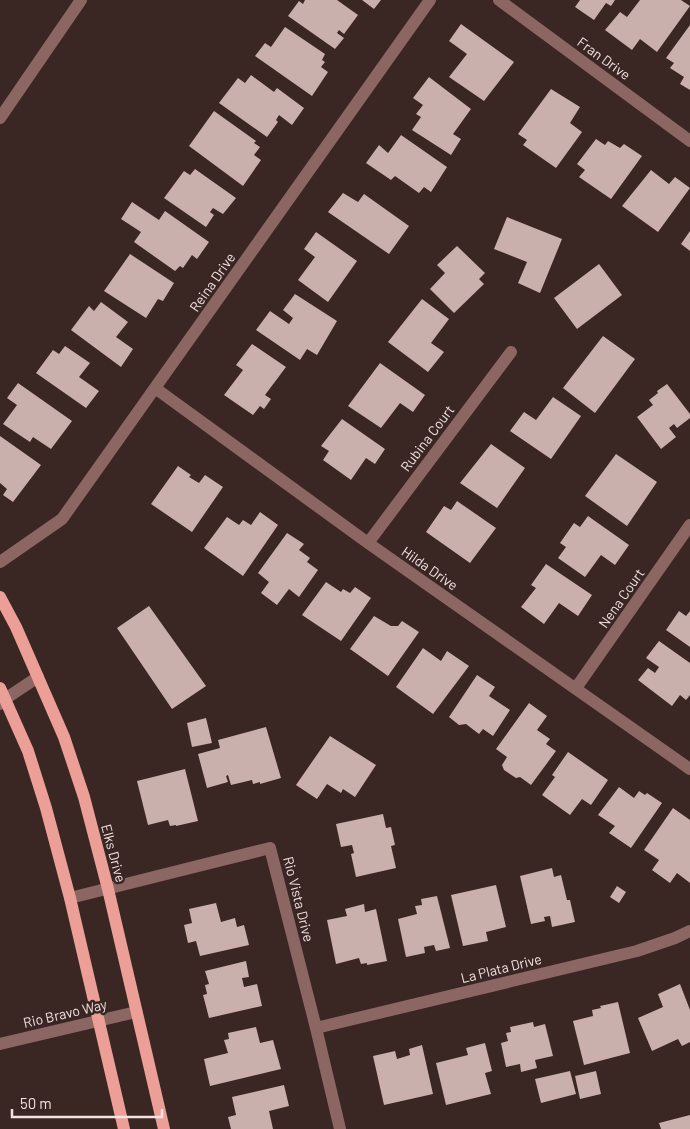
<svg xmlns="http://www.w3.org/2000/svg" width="690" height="1129" viewBox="0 0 690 1129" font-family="Barlow,sans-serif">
	<rect width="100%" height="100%" fill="#3a2623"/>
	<path fill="#cab0ac" d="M305,0h32l21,15 -14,19 -5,-4 -2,3 7,5 -9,11 -47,-33 11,-15 4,3z
		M362,0h19l-7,9z
		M580,0h35l-4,6 -5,-3 -12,17 -19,-13z
		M640,0h41l9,6 -33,46 -17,-13 -8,11 -27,-20 15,-18 7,5z
		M461,24l53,38 -30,39 -35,-24 18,-23 -18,-13z
		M690,25v65l-10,-6 4,-7 -14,-9 4,-5 -8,-5z
		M285,27l40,27 -3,6 3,2 -4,5 7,5 -16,24 -57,-40 10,-13 6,4z
		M251,75l23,17 3,-4 27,20 -12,17 -13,-10 -3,5 2,2 -11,15 -48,-34 19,-25 7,5z
		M429,77l42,32 -18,25 8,5 -10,16 -39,-25 9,-13 -5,-3 7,-9 -10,-7z
		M551,89l29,18 -10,16 12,9 -26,36 -33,-23 4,-5 -9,-6z
		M214,111l42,30 -2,2 6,4 -6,8 7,5 -18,26 -54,-40z
		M401,135l46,32 -16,25 -7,-5 -5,6 -24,-17 -4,4 -25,-17 13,-18 9,8z
		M596,139l9,6 3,-4 12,7 4,-4 18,12 -31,43 -32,-22 6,-7 -8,-6z
		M195,169l41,29 -13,16 -10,-6 -3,4 4,3 -8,12 -42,-29 20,-27 6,4z
		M651,170l18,14 6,-7 15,11 -32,44 -36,-26z
		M343,193l15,9 6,-8 45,32 -20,28 -61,-42z
		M132,202l27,18 6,-9 44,31 -12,17 -5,-4 -9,13 -3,-2 -5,5 -41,-29 7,-10 -20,-13z
		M507,217l55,22 -22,54 -22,-10 9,-21 -33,-13z
		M690,231v20l-9,-7z
		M316,232l41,29 -29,41 -30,-22 17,-23 -11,-8z
		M457,246l28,27 -6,6 5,5 -30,29 -24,-24 15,-16 -8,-8z
		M130,254l44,29 -11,18 -5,-2 -12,19 -42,-27z
		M599,264l23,31 -45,34 -23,-31z
		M295,294l42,27 -20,34 -10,-6 -7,11 -44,-30 14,-19 19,13 4,-6 -10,-8z
		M422,299l27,20 -18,24 13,9 -16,20 -40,-30z
		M101,302l27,20 -12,15 17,12 -12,18 -50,-37 18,-24 5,5z
		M603,336l32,23 -40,54 -32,-25z
		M252,344l34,23 -21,28 6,4 -7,10 -4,-3 -7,9 -29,-20 19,-25 -7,-5z
		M65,346l25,17 -11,14 20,14 -13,17 -50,-35 17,-23 6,4z
		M380,363l45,32 -12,17 -13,-9 -19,25 -33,-22z
		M18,383l54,38 -21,28 -18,-12 -3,5 -27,-18 14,-19 -10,-7z
		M667,384l23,30v4l-13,10 -3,-4 -5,4 7,9 -15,12 -24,-32 16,-12 -4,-5 9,-7 -1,-2z
		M553,397l28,19 -30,43 -41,-28 14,-19 12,8z
		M342,419l43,30 -10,15 -9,-6 -15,22 -28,-20 6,-9 -8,-5z
		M0,436l41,29 -28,37 -10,-7 4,-6 -7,-6z
		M491,444l34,24 -28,40 -37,-25z
		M616,454l41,28 -30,44 -42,-30z
		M178,466l13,9 -2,2 10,6 6,-8 18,12 -31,45 -41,-28z
		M457,501l39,27 -26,35 -44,-31 18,-26 7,4z
		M260,512l18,13 -35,51 -39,-28 23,-31 12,8 4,-5 8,5z
		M588,516l41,29 -14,20 -14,-10 -16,22 -27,-19 8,-11 -6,-4 14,-20 6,4z
		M287,533l17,11 -5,6 11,8 -3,4 11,8 -19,27 -10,-8 -12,16 -16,-12 8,-11 -11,-9z
		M546,564l46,31 -14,21 -19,-13 -15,21 -23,-17 15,-19 -5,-3z
		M326,582l15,10 2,-3 7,4 5,-6 16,11 -30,43 -39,-26z
		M149,606l57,80 -34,23 -55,-81z
		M679,611l7,5 4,-5v36l-24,-17z
		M374,616l17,10h7l4,-5 17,11 -31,44 -38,-27z
		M659,641l31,22v32l-4,5 -6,-5 -8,11 -34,-26 10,-12 7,5 4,-6 -13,-9z
		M423,648l18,13 6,-10 22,15 -36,48 -37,-27z
		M477,675l18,12 -6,9 21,14 -17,26 -10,-7 -4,5 -13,-10 -7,1 -10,-8z
		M529,703l18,13 -10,14 13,9 -4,5 10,7 -25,34 -11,-8 -4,1 -12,-8 -2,-5 5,-8 -11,-8z
		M206,718l6,25 -20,4 -5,-24z
		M266,727l15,51 -21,6v-2l-7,2 -1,-4 -21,5 -3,-10 -2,1 2,6 -21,6 -9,-34 22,-6 -2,-8z
		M330,736l46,29 -21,32 -12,-8 -2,4 -14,-9 -10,15 -21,-14z
		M568,752l40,28 -17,25 -9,-6 -12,16 -28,-20 13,-18 -3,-2z
		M185,769l13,52 -22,5v-1l-6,1 -2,-6 -20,5 -11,-44z
		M619,787l15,11 5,-7 6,4 2,-2 15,10 -31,45 -22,-15 6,-7 -17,-11z
		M673,808l17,12v63l-13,-10 -7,10 -18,-13 7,-10 -15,-10z
		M383,814l3,14 5,-1 4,18 -4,1 5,22 -40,9 -5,-23 3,-1 -2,-8 -11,2 -5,-23z
		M552,868l2,9 7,-2 6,25h3l5,22 -23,5 -2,-11 -6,1 1,4 -14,3 -11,-48z
		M496,885l10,42 -20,5 2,9 -25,5 -12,-51z
		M617,886l9,6 -7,11 -9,-6z
		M437,896l13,52 -14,3 -2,-6 -10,2 1,6 -19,4 -8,-38 19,-5 -2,-8 7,-1 -1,-6z
		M216,903l5,19 14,-4 2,9 7,-2 5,20 -49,11 -4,-15 -8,2 -4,-18 8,-2 -3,-14z
		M364,904l1,8 11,-3 11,52 -20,4v-2l-6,1 -2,-6 -23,6 -9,-44 20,-4 -2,-7z
		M246,961l3,16 -7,1 2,9 13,-3 5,22 -53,12 -6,-23 4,-1 -2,-9 4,-1 -4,-13z
		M680,984l10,26v32l-8,4 -4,-7 -26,12 -14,-33 25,-11 -5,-13z
		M618,1002l12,51 -46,12 -11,-44 20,-5 -1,-6 9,-2 -1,-2z
		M533,1022l1,5 11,-3 8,32 -18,4 2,8 -16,4 -1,-8 -14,3 -5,-24 7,-2 -2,-8 5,-1 -1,-5z
		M256,1027l4,16 13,-3 8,29 -71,17 -6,-27 24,-6 -4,-13 5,-1 -1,-6z
		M485,1043l7,28 -7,2 6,21 -45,11 -10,-42 32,-8 -2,-7z
		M422,1045l11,49 -49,11 -11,-49 22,-5 2,8 13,-4 -1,-6z
		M570,1071l6,23 -35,9 -6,-24z
		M596,1071l5,23 -21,5 -5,-23z
		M284,1085l5,21 -20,5 4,18h-42l-3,-12 8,-2 -4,-18z
		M690,1115v14h-29l-2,-6z"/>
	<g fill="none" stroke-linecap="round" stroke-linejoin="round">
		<path stroke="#8c6662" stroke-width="12" d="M499,0l191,141
			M0,118l81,-118
			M155,388l213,155 322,226
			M368,543l143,-191
			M0,562l62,-43 368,-519
			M576,688l114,-163
			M0,704l5,-5 33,-22
			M70,898l200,-50 46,180 24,101
			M316,1028l321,-77 38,-13 15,-7
			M0,1044l136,-32"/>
		<path stroke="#ec9f97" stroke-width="12" d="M0,597l16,30 48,110 20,60 24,92 56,240
			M0,688l28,63 18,57 24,90 54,231"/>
	</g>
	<g text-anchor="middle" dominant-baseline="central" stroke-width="5" stroke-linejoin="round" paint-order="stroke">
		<g font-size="14" fill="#f1e3e2" stroke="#3a2623">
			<text transform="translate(604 58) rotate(36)">Fran Drive</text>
			<text transform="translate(212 282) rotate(-55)">Reina Drive</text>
			<text transform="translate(427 438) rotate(-53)">Rubina Court</text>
			<text transform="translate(430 568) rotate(35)">Hilda Drive</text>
			<text transform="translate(621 598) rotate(-55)">Nena Court</text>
			<text transform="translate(114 853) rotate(75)">Elks Drive</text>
			<text transform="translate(299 899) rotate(76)">Rio Vista Drive</text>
			<text transform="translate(501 968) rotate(-14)">La Plata Drive</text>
			<text transform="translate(65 1013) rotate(-13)">Rio Bravo Way</text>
		</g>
	</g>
	<path d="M12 1109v8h150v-8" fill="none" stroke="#f1e3e2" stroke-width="2.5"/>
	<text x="20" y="1109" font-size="15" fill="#f1e3e2" stroke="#3a2623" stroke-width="4" paint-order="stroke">50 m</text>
</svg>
